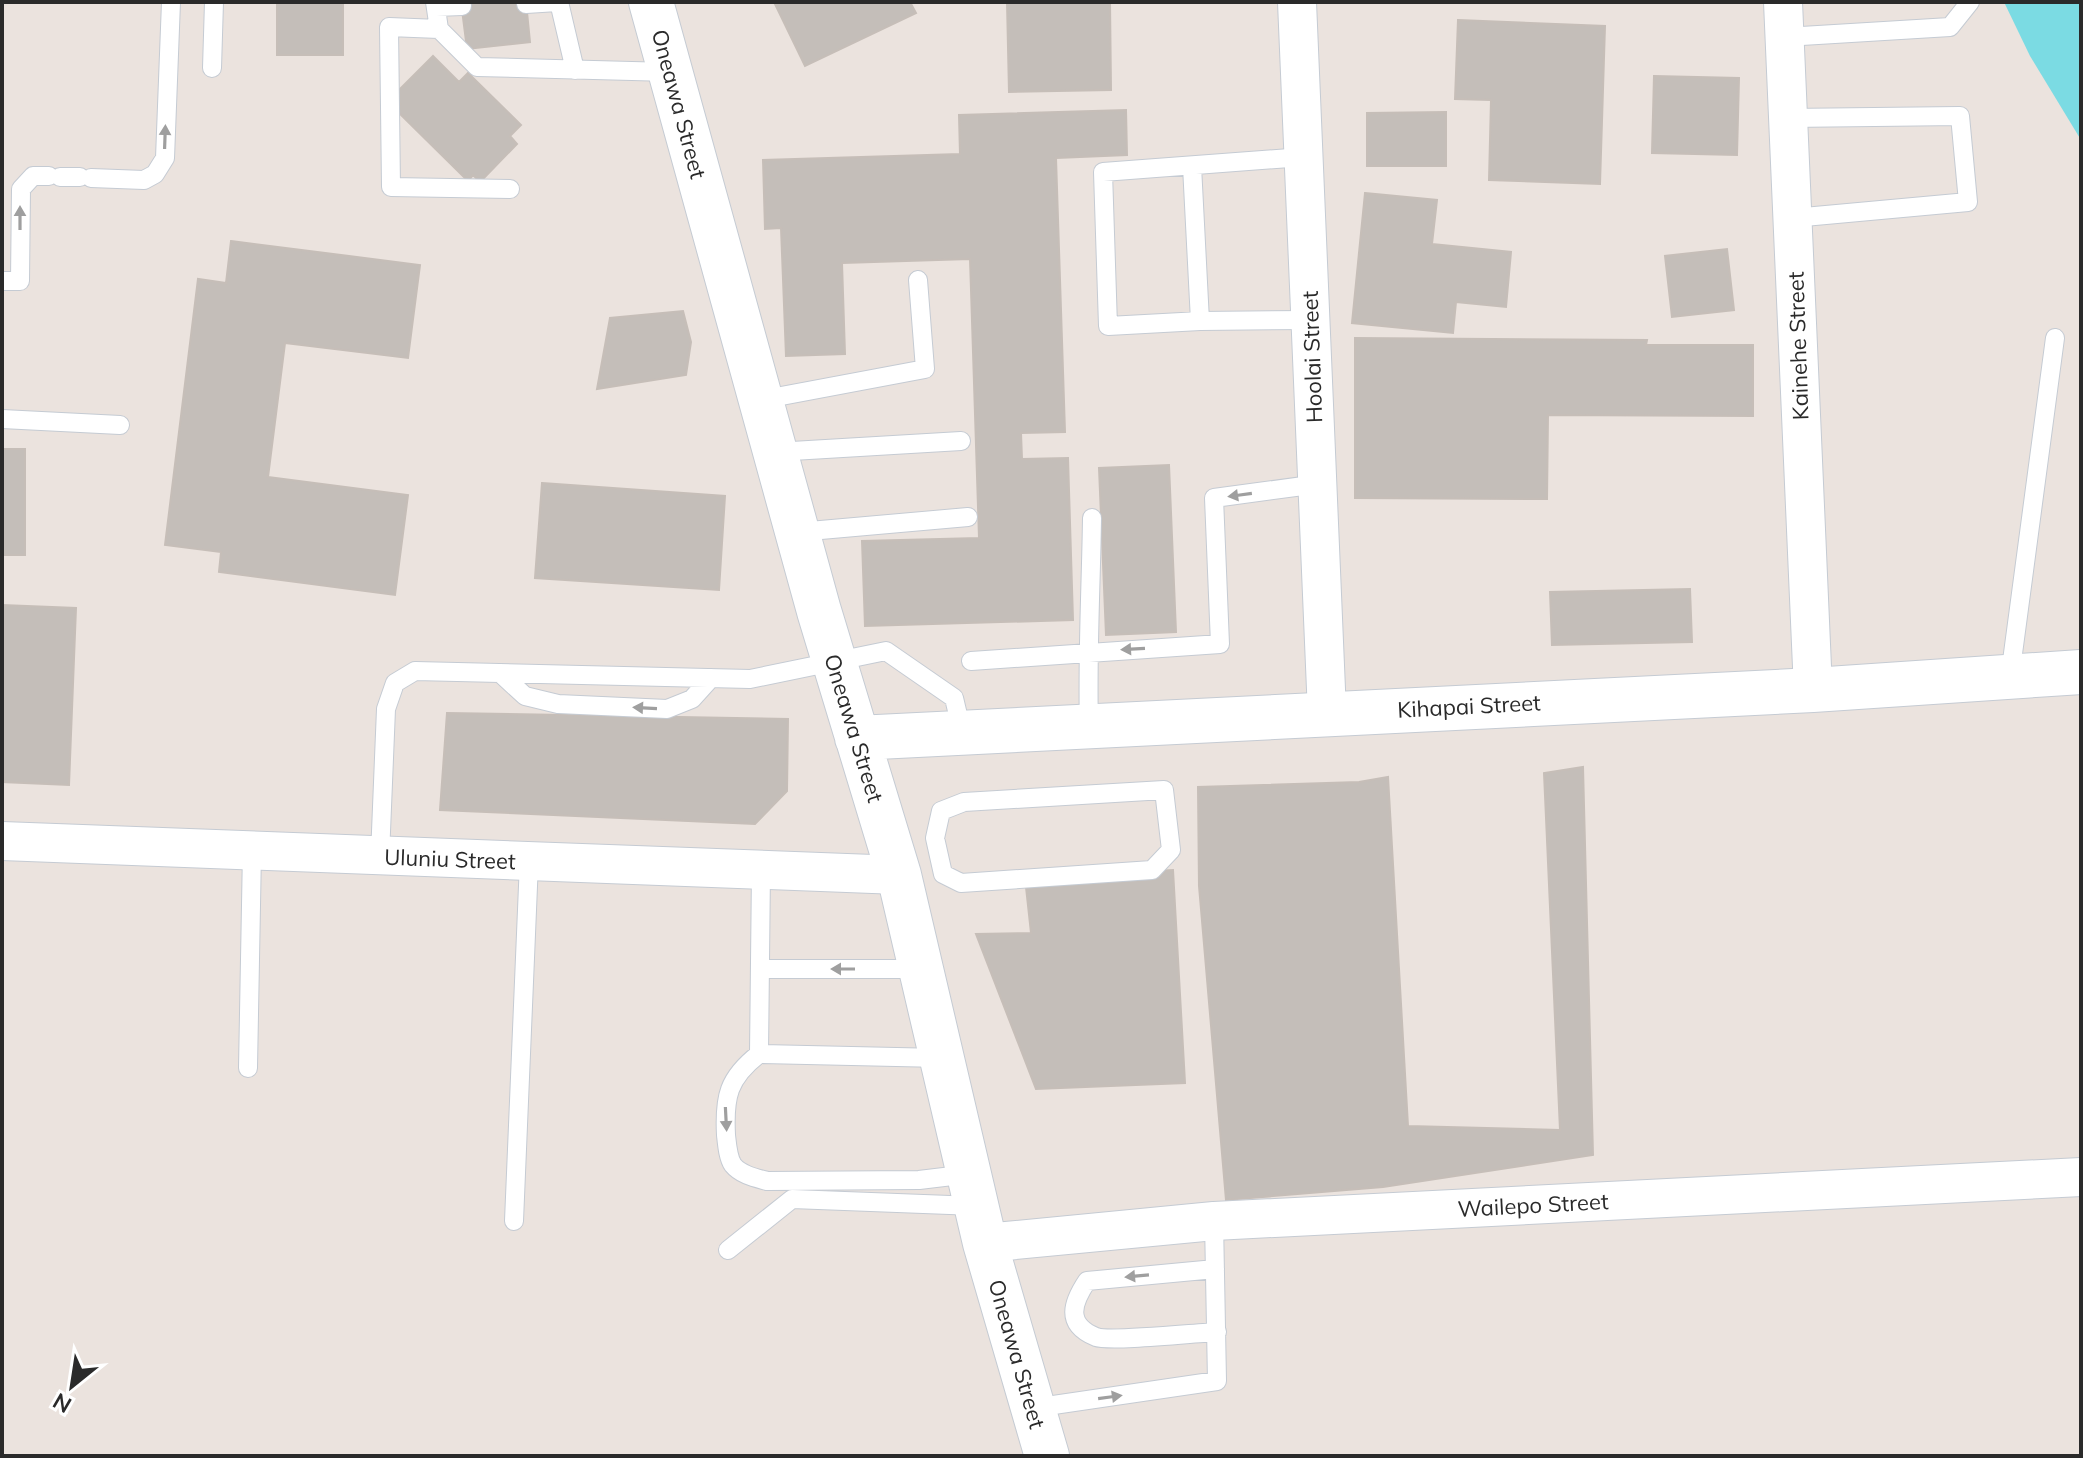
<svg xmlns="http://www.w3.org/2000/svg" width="2083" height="1458" viewBox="0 0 2083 1458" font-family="Mulish,sans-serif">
	<rect width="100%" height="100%" fill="#ebe3de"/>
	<path fill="#7bdbe3" d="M2004,2h77v138l-51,-84z"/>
	<path fill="#c4beb9" stroke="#c6beb8" stroke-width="2" d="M277,2h66v53h-66z
		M461,2h65l4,40 -63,7z
		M774,2h136l6,11 -111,53z
		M1007,2h103l1,88 -102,2z
		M1458,20l147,6 -5,158 -111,-4 2,-80 -36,-1z
		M433,56l26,26 9,-9 53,52 -11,11 7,8 -37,38 -7,-7 -5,6 -73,-72 5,-5 -8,-7z
		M1654,76l85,2 -2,77 -85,-2z
		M1126,110l1,45 -71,3 9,274 -44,1 1,26 46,-1 5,162 -208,6 -3,-85 117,-3 -9,-279 -128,4 3,91 -59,2 -5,-128 -16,1 -2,-69 197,-6 -1,-39z
		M1446,112v54h-79v-53z
		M1365,193l72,7 -5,44 79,8 -5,55 -50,-5 -3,31 -101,-10z
		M231,241l189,24 -12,93 -123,-15 -17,134 140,18 -13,100 -176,-23 2,-20 -56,-7 33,-266 28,4z
		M1727,249l7,61 -62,7 -7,-61z
		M683,311l8,31 -5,33 -89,14 13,-71z
		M1355,338l292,2 -1,5h107v71l-205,-1 -1,84 -192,-1z
		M2,449h23v106h-23z
		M1169,465l7,167 -70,3 -7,-167z
		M542,483l183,13 -6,94 -184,-12z
		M1690,589l2,53 -140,3 -2,-53z
		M2,605l74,3 -7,177 -67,-3z
		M447,713l341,6 -1,72 -32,33 -315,-14z
		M1583,767l10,388 -210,32 -157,13 -27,-314 -1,-99 161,-5 29,-5 20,349 152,4 -16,-357z
		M1173,870l12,213 -149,6 -60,-155 55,-1 -6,-55z"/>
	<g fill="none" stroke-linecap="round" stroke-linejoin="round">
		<defs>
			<path id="lane" d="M435,2l4,27 38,38 193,5
				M559,2l16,68
				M526,4l31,-2
				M436,7l26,-1
				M439,29l-50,-2 2,160 119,2
				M1785,37l165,-10 20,-25
				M212,68l2,-66
				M1788,118l172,-2 8,86 -175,16
				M1303,157l-200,15 5,154 92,-5 111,-1
				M1192,166l8,155
				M60,177h20
				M91,178l53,2 11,-6 10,-16 6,-156
				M2,281h18l1,-92 12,-13h16
				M760,400l165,-31 -7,-89
				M2,419l118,6
				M775,452l186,-11
				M798,532l170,-15
				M971,661l249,-17 -6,-146 104,-14
				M500,673l25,23 33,8 109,5 25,-10 19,-21
				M2010,676l45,-338
				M1089,726c-2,-70 2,-138 3,-208
				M1164,790l7,60 -19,20 -191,13 -18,-9 -8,-36 6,-27 23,-9z
				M380,856l6,-147 9,-26 20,-12 335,8 136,-28 68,47 8,34
				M761,870l-2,184 182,4
				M760,969h161
				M759,1054c-31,24 -35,43 -33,81 1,9 2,23 7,30 8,10 23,13 34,16l152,-1 50,-6
				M248,1068l4,-217
				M514,1221l15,-359
				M728,1250l64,-51 184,7
				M1215,1269l-128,12c-14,21 -23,43 9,56 14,5 99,-4 121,-5
				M1033,1408l184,-27 -3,-160"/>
			<path id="street" d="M1297,2l30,711
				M1783,2l30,688
				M2,841l897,34
				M985,1243l229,-22 867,-44"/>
			<path id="secondary" d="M651,2l168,609 80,264 86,368 62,213
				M857,738l956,-48 268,-18"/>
		</defs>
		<use href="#lane" stroke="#c5cbd3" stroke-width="20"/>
		<use href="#street" stroke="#c5cbd3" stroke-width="40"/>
		<use href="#secondary" stroke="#c5cbd3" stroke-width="46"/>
		<use href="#lane" stroke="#fff" stroke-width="18"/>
		<use href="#street" stroke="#fff" stroke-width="38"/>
		<use href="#secondary" stroke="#fff" stroke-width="44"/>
	</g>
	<defs><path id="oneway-solid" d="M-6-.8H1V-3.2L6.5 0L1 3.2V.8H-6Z" transform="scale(2)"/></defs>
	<g fill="#9f9f9f">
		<use href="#oneway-solid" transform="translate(165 137) rotate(-88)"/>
		<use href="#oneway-solid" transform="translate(20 218) rotate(-90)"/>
		<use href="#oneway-solid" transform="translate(1240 495) rotate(172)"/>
		<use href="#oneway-solid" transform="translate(1133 649) rotate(177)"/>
		<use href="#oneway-solid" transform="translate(645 708) rotate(-177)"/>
		<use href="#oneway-solid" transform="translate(843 969) rotate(-180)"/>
		<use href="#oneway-solid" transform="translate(726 1119) rotate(87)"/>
		<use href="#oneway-solid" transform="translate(1137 1276) rotate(175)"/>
		<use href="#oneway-solid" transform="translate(1110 1397) rotate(-8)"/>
	</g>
	<g text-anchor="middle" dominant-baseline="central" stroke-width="7" stroke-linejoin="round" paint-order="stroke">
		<g font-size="22" fill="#2a2a2a" stroke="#fff">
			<text transform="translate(679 104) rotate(75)">Oneawa Street</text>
			<text transform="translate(1798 346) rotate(-92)">Kainehe Street</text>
			<text transform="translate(1312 357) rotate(-92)">Hoolai Street</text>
			<text transform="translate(1469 706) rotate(-3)">Kihapai Street</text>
			<text transform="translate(854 728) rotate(73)">Oneawa Street</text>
			<text transform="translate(450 859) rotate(2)">Uluniu Street</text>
			<text transform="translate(1533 1205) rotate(-3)">Wailepo Street</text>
			<text transform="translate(1017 1354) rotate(74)">Oneawa Street</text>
		</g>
	</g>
	<rect width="2083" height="1458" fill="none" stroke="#2a2a2a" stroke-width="8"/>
	<g transform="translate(72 1386) rotate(210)" stroke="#ffffff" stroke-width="6" paint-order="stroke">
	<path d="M0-6L14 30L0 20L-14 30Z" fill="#2a2a2a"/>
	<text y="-12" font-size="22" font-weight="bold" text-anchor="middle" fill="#2a2a2a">N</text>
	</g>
</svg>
